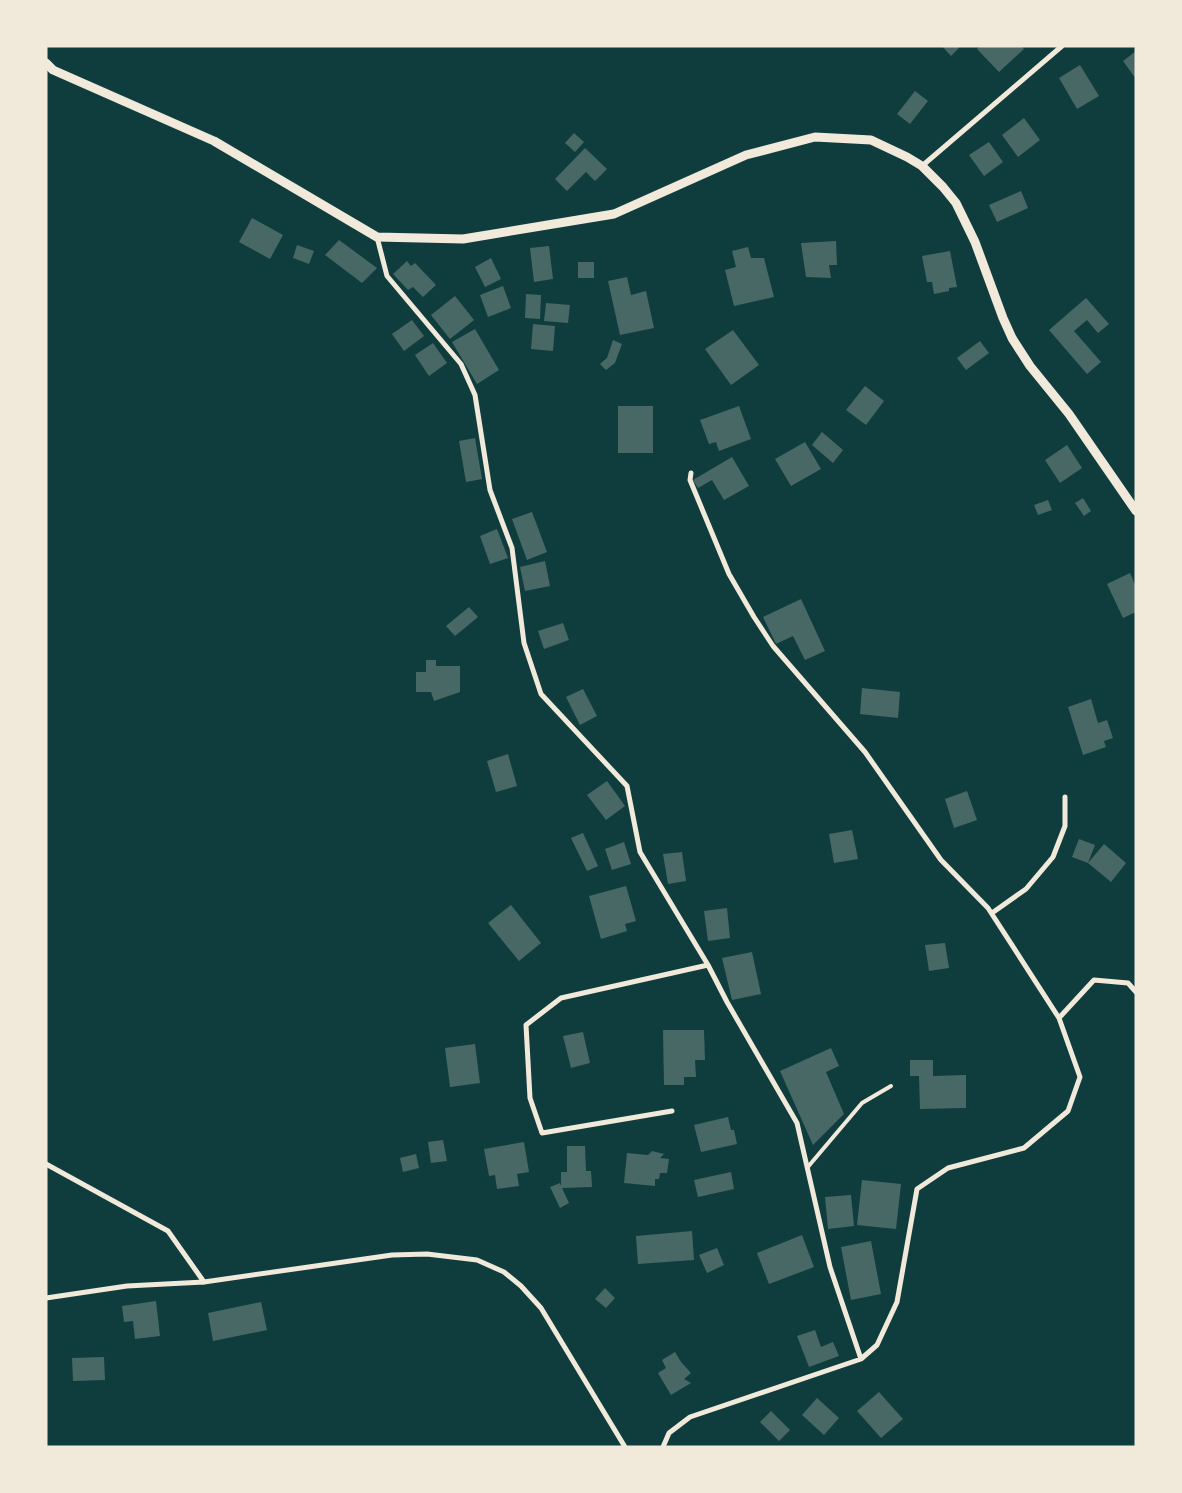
<svg xmlns="http://www.w3.org/2000/svg" width="1182" height="1493" viewBox="0 0 1182 1493" font-family="'Source Sans 3',sans-serif">
	<rect width="100%" height="100%" fill="#0f3d3e"/>
	<path fill="#486865" d="M942,46h15l2,2 -8,8z
		M980,46h41l3,3 -25,23 -22,-23z
		M1136,51v28l-13,-18z
		M1080,65l19,31 -22,13 -18,-31z
		M915,91l13,10 -18,23 -13,-10z
		M1024,118l16,22 -22,17 -16,-22z
		M574,133l10,9 -9,10 -10,-9z
		M989,142l14,20 -19,14 -15,-21z
		M585,148l22,21 -12,12 -9,-9 -19,19 -12,-12z
		M1021,191l7,17 -31,14 -8,-17z
		M252,218l31,17 -13,24 -31,-17z
		M339,240l38,28 -15,15 -37,-28z
		M836,241l1,24h-8l2,13 -25,-1 -5,-34z
		M297,245l17,6 -5,13 -16,-6z
		M549,246l4,33 -19,3 -4,-34z
		M748,247l3,11h13l10,39 -40,9 -9,-36 11,-3 -4,-16z
		M950,251l7,36 -8,1v3l-15,3 -2,-12h-5l-5,-26z
		M491,258l10,21 -16,8 -10,-20z
		M407,261l4,5 4,-3 21,22 -13,12 -10,-10 -5,3 -15,-16z
		M578,262h16v16h-16z
		M627,277l4,18 15,-4 8,37 -34,7 -12,-54z
		M503,286l8,22 -23,9 -8,-22z
		M526,294l15,1 -1,24 -15,-1z
		M455,296l19,24 -24,19 -19,-24z
		M1086,298l23,26 -11,9 -11,-13 -13,11 27,31 -14,12 -38,-44z
		M546,303l24,2 -2,18 -24,-2z
		M412,320l12,16 -20,15 -12,-17z
		M533,324l22,2 -2,25 -22,-2z
		M475,329l24,41 -22,14 -25,-42z
		M733,330l26,35 -28,20 -26,-36z
		M613,340l9,4 -7,19 -9,7 -6,-6 7,-6z
		M980,341l9,12 -23,17 -9,-12z
		M433,343l14,20 -18,13 -14,-21z
		M865,386l19,15 -18,24 -20,-15z
		M618,406h35v47h-35z
		M739,406l12,33 -32,12 -3,-9 -7,2 -9,-24z
		M822,432l21,18 -10,13 -21,-18z
		M475,438l7,41 -16,3 -7,-41z
		M805,442l16,27 -30,17 -16,-27z
		M1067,445l15,23 -22,15 -15,-23z
		M732,457l17,29 -25,14 -12,-20 -14,8 -5,-8z
		M1083,498l8,13 -7,5 -9,-13z
		M1048,500l4,10 -14,5 -4,-10z
		M532,512l15,40 -20,8 -15,-41z
		M497,529l11,29 -18,6 -10,-28z
		M545,561l5,25 -25,5 -5,-24z
		M1130,573l6,14v25l-13,6 -16,-34z
		M801,599l24,52 -20,9 -12,-24 -17,8 -13,-27z
		M469,607l9,10 -23,19 -9,-10z
		M563,623l6,17 -25,9 -6,-18z
		M426,660h10v6h24v26l-26,9 -3,-9h-15v-20h10z
		M862,688l38,4 -2,26 -38,-4z
		M583,689l14,27 -17,9 -14,-28z
		M1091,699l7,24 9,-3 6,18 -9,3 2,6 -23,8 -15,-48z
		M508,754l9,32 -21,6 -9,-31z
		M607,781l18,25 -19,14 -19,-25z
		M967,791l10,29 -23,8 -9,-29z
		M852,830l6,29 -24,4 -5,-29z
		M583,833l15,33 -11,5 -16,-33z
		M1079,839l16,6 -7,18 16,-19 22,19 -15,19 -23,-19 -16,-6z
		M624,842l7,22 -19,6 -7,-21z
		M682,852l4,29 -18,3 -5,-30z
		M626,886l10,35 -11,3 2,7 -26,8 -12,-43z
		M511,905l30,38 -22,18 -31,-38z
		M727,908l3,30 -22,3 -4,-30z
		M945,943l4,25 -20,3 -4,-26z
		M752,952l9,42 -29,6 -10,-42z
		M663,1030h41l1,30h-10l1,17h-12v8h-20z
		M583,1032l7,31 -19,5 -8,-32z
		M475,1044l5,39 -30,4 -5,-39z
		M831,1048l8,18 -13,6 18,42 -31,31 -33,-74z
		M910,1060h23v16l33,-1v33l-46,1 -1,-33h-9z
		M728,1117l3,13h3l3,14 -36,8 -7,-27z
		M443,1140l4,21 -16,2 -3,-21z
		M524,1142l5,30 -12,2 2,12 -22,3 -2,-14 -6,1 -5,-27z
		M567,1146h18l1,25h5l1,16 -30,1 7,15 -9,5 -10,-21 10,-4 1,3v-14h6z
		M652,1151l12,3 -4,4 9,1 -2,14h-7l-1,6h-4v7l-31,-3 3,-30 21,2z
		M416,1154l3,14 -16,4 -3,-14z
		M731,1172l3,17 -36,8 -4,-17z
		M862,1180l39,4 -5,45 -39,-4z
		M851,1195l3,31 -26,3 -3,-32z
		M692,1231l2,29 -56,4 -2,-28z
		M802,1235l12,32 -45,17 -12,-31z
		M871,1241l10,53 -30,6 -10,-53z
		M717,1248l7,17 -17,8 -8,-18z
		M605,1288l10,10 -9,10 -11,-9z
		M156,1301l4,35 -25,3 -2,-18 -9,1 -2,-16z
		M261,1302l6,28 -54,11 -5,-28z
		M815,1330l6,17 12,-5 6,14 -30,11 -12,-31z
		M675,1352l6,10 10,11 -7,6 7,4 -20,12 -13,-22 8,-5 -4,-8z
		M104,1357l1,23 -32,1 -1,-23z
		M879,1392l24,27 -22,19 -24,-27z
		M817,1398l22,20 -15,17 -22,-20z
		M771,1411l19,19 -11,11 -19,-19z"/>
	<g fill="none" stroke-linecap="round" stroke-linejoin="round">
		<path stroke="#f1e9da" stroke-width="4" d="M807,1168l55,-65 29,-17"/>
		<path stroke="#f1e9da" stroke-width="5" d="M922,166l140,-120
			M377,237l10,39 74,88 14,31 15,95 22,58 12,95 17,51 86,92 13,66 68,113 19,37 70,121 33,144 31,92
			M992,913l34,-24 27,-32 12,-31v-29
			M1059,1018l35,-38 34,3 8,9
			M672,1111l-130,22 -12,-35 -4,-73 35,-27 147,-33
			M46,1164l122,67 36,51
			M46,1298l81,-12 77,-4 188,-27 35,-1 50,6 27,12 17,14 20,22 84,139
			M663,1447l6,-14 21,-16 171,-58 16,-14 20,-43 20,-113 31,-21 76,-20 44,-37 12,-34 -21,-59 -71,-110 -47,-48 -76,-108 -92,-106 -19,-29 -25,-43 -39,-94 1,-7"/>
		<path stroke="#f1e9da" stroke-width="9" d="M46,63l7,7 161,71 163,96 86,2 151,-25 132,-59 69,-18 56,3 36,17 15,9 21,21 13,16 19,39 28,76 9,20 18,28 39,48 67,97"/>
	</g>
	<rect width="1182" height="1493" fill="none" stroke="#f1e9da" stroke-width="95"/>
</svg>
